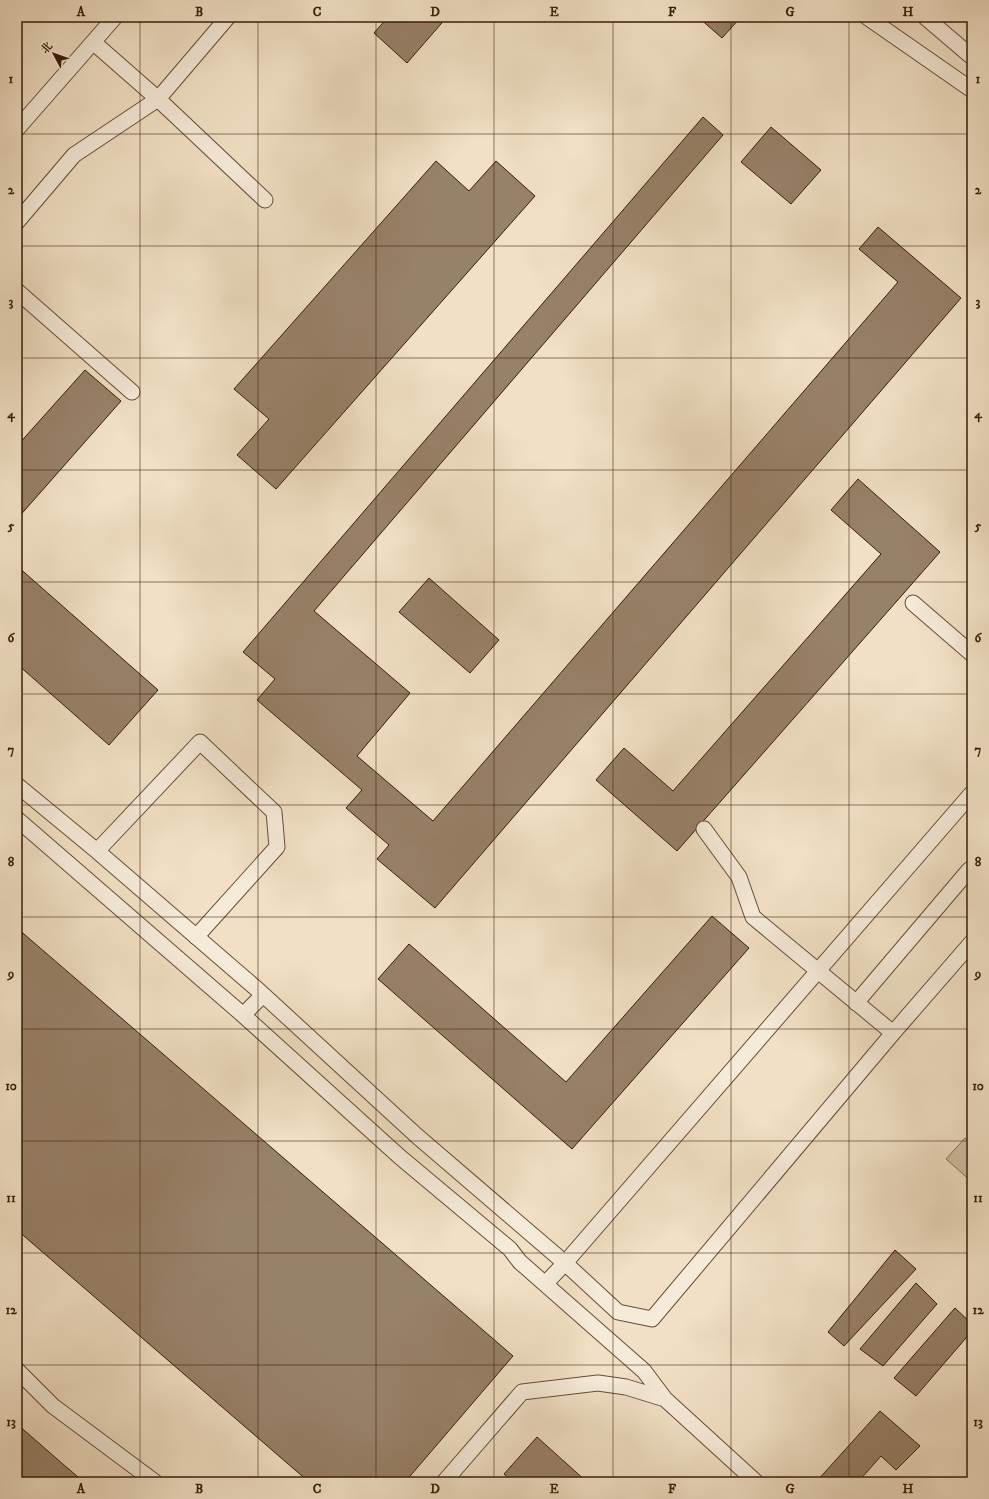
<svg xmlns="http://www.w3.org/2000/svg" width="989" height="1499" viewBox="0 0 989 1499" font-family="'IM FELL DW Pica','Noto Serif SC',serif">
	<rect width="100%" height="100%" fill="#f1e0c5"/>
	<filter id="stains"><feTurbulence type="fractalNoise" baseFrequency=".005" numOctaves="4"/><feColorMatrix values="0 0 0 0 .2 0 0 0 0 .09 0 0 0 0 .02 0 0 0 .5 -.17"/></filter>
	<radialGradient id="worn" r=".72"><stop offset=".6" stop-color="#630" stop-opacity="0"/><stop offset="1" stop-color="#630" stop-opacity=".3"/></radialGradient>
	<path fill="#d2bfa5" stroke="#856d56" d="M965,1138l7,6v38l-26,-23z"/>
	<path fill="#988169" stroke="#381b06" d="M388,17h59l-40,46 -33,-30z
		M698,17h43l-19,21z
		M703,117l20,18 -409,476 96,82 -53,63 76,65 465,-539 -39,-33 19,-22 83,71 -526,610 -58,-49 12,-14 -43,-37 16,-18 -105,-90 18,-21 -32,-27z
		M771,127l50,43 -30,34 -50,-42z
		M436,161l33,30 27,-30 39,35 -259,293 -39,-34 32,-36 -35,-30z
		M85,370l36,31 -104,118v-73z
		M858,479l82,73 -263,299 -81,-71 28,-32 49,43 208,-237 -50,-44z
		M17,566l141,124 -49,55 -92,-81z
		M429,578l70,62 -29,33 -71,-61z
		M712,916l37,32 -177,201 -194,-170 31,-35 157,138z
		M17,928l496,428 -108,126h-96l-292,-252z
		M895,1250l21,19 -72,77 -16,-14z
		M916,1283l21,21 -54,62 -23,-17z
		M955,1308l17,16v7l-56,65 -22,-18z
		M880,1411l40,35 -24,24 -15,-14 -23,26h-42z
		M17,1424l47,41 20,17h-67z
		M537,1437l50,45h-74l-9,-8z"/>
	<g fill="none" stroke-linecap="round" stroke-linejoin="round">
		<defs>
			<path id="minor" d="M867,17l105,73
				M925,17l47,40
				M93,42l65,57 107,101
				M17,129l98,-112
				M17,222l57,-67 84,-56 70,-82
				M17,291l115,101
				M913,603l59,51
				M17,785l80,66 161,139 159,146 148,127 53,49 34,7 241,-286 79,-91
				M17,819l226,196 157,142 110,92 10,13 124,109 21,28 91,83
				M704,829l35,48 14,40 140,116
				M97,851l103,-109 74,70 3,35 -81,90
				M856,1003l113,-133 3,2
				M243,1015l20,-20
				M545,1284l20,-21 407,-470
				M17,1370l36,36 102,76
				M444,1482l78,-90 76,-9 28,4 39,12"/>
		</defs>
		<use href="#minor" stroke="#664c36" stroke-width="17"/>
		<use href="#minor" stroke="#f6ebd9" stroke-width="15"/>
	</g>
	<path fill="none" stroke="#381b06" stroke-width="1" stroke-opacity="0.55" d="M140,17v1465M258,17v1465M376,17v1465M494,17v1465M613,17v1465M731,17v1465M849,17v1465M17,134h955M17,246h955M17,358h955M17,470h955M17,582h955M17,694h955M17,805h955M17,917h955M17,1029h955M17,1141h955M17,1253h955M17,1365h955"/>
	<rect width="989" height="1499" fill="none" stroke="#f1e0c5" stroke-width="44"/>
	<g transform="translate(54 54) rotate(311)" stroke="#f6ebd9" stroke-width="3" paint-order="stroke">
	<path d="M0-3L7 15L0 10L-7 15Z" fill="#381b06"/>
	<text y="-6" font-size="11" font-weight="bold" text-anchor="middle" fill="#381b06">北</text>
	</g>
	<rect x="22" y="22" width="945" height="1455" fill="none" stroke="#381b06" stroke-width="1.5"/>
	<g font-size="13" text-anchor="middle" font-weight="bold" fill="#381b06">
		<text x="81" y="16">A</text>
		<text x="199" y="16">B</text>
		<text x="317" y="16">C</text>
		<text x="435" y="16">D</text>
		<text x="554" y="16">E</text>
		<text x="672" y="16">F</text>
		<text x="790" y="16">G</text>
		<text x="908" y="16">H</text>
		<text x="11" y="83">1</text>
		<text x="978" y="83">1</text>
		<text x="11" y="194">2</text>
		<text x="978" y="194">2</text>
		<text x="11" y="306">3</text>
		<text x="978" y="306">3</text>
		<text x="11" y="418">4</text>
		<text x="978" y="418">4</text>
		<text x="11" y="530">5</text>
		<text x="978" y="530">5</text>
		<text x="11" y="642">6</text>
		<text x="978" y="642">6</text>
		<text x="11" y="754">7</text>
		<text x="978" y="754">7</text>
		<text x="11" y="866">8</text>
		<text x="978" y="866">8</text>
		<text x="11" y="978">9</text>
		<text x="978" y="978">9</text>
		<text x="11" y="1090">10</text>
		<text x="978" y="1090">10</text>
		<text x="11" y="1202">11</text>
		<text x="978" y="1202">11</text>
		<text x="11" y="1314">12</text>
		<text x="978" y="1314">12</text>
		<text x="11" y="1426">13</text>
		<text x="978" y="1426">13</text>
		<text x="81" y="1493">A</text>
		<text x="199" y="1493">B</text>
		<text x="317" y="1493">C</text>
		<text x="435" y="1493">D</text>
		<text x="554" y="1493">E</text>
		<text x="672" y="1493">F</text>
		<text x="790" y="1493">G</text>
		<text x="908" y="1493">H</text>
	</g>
	<rect width="100%" height="100%" filter="url(#stains)"/>
	<rect width="100%" height="100%" fill="url(#worn)"/>
</svg>
